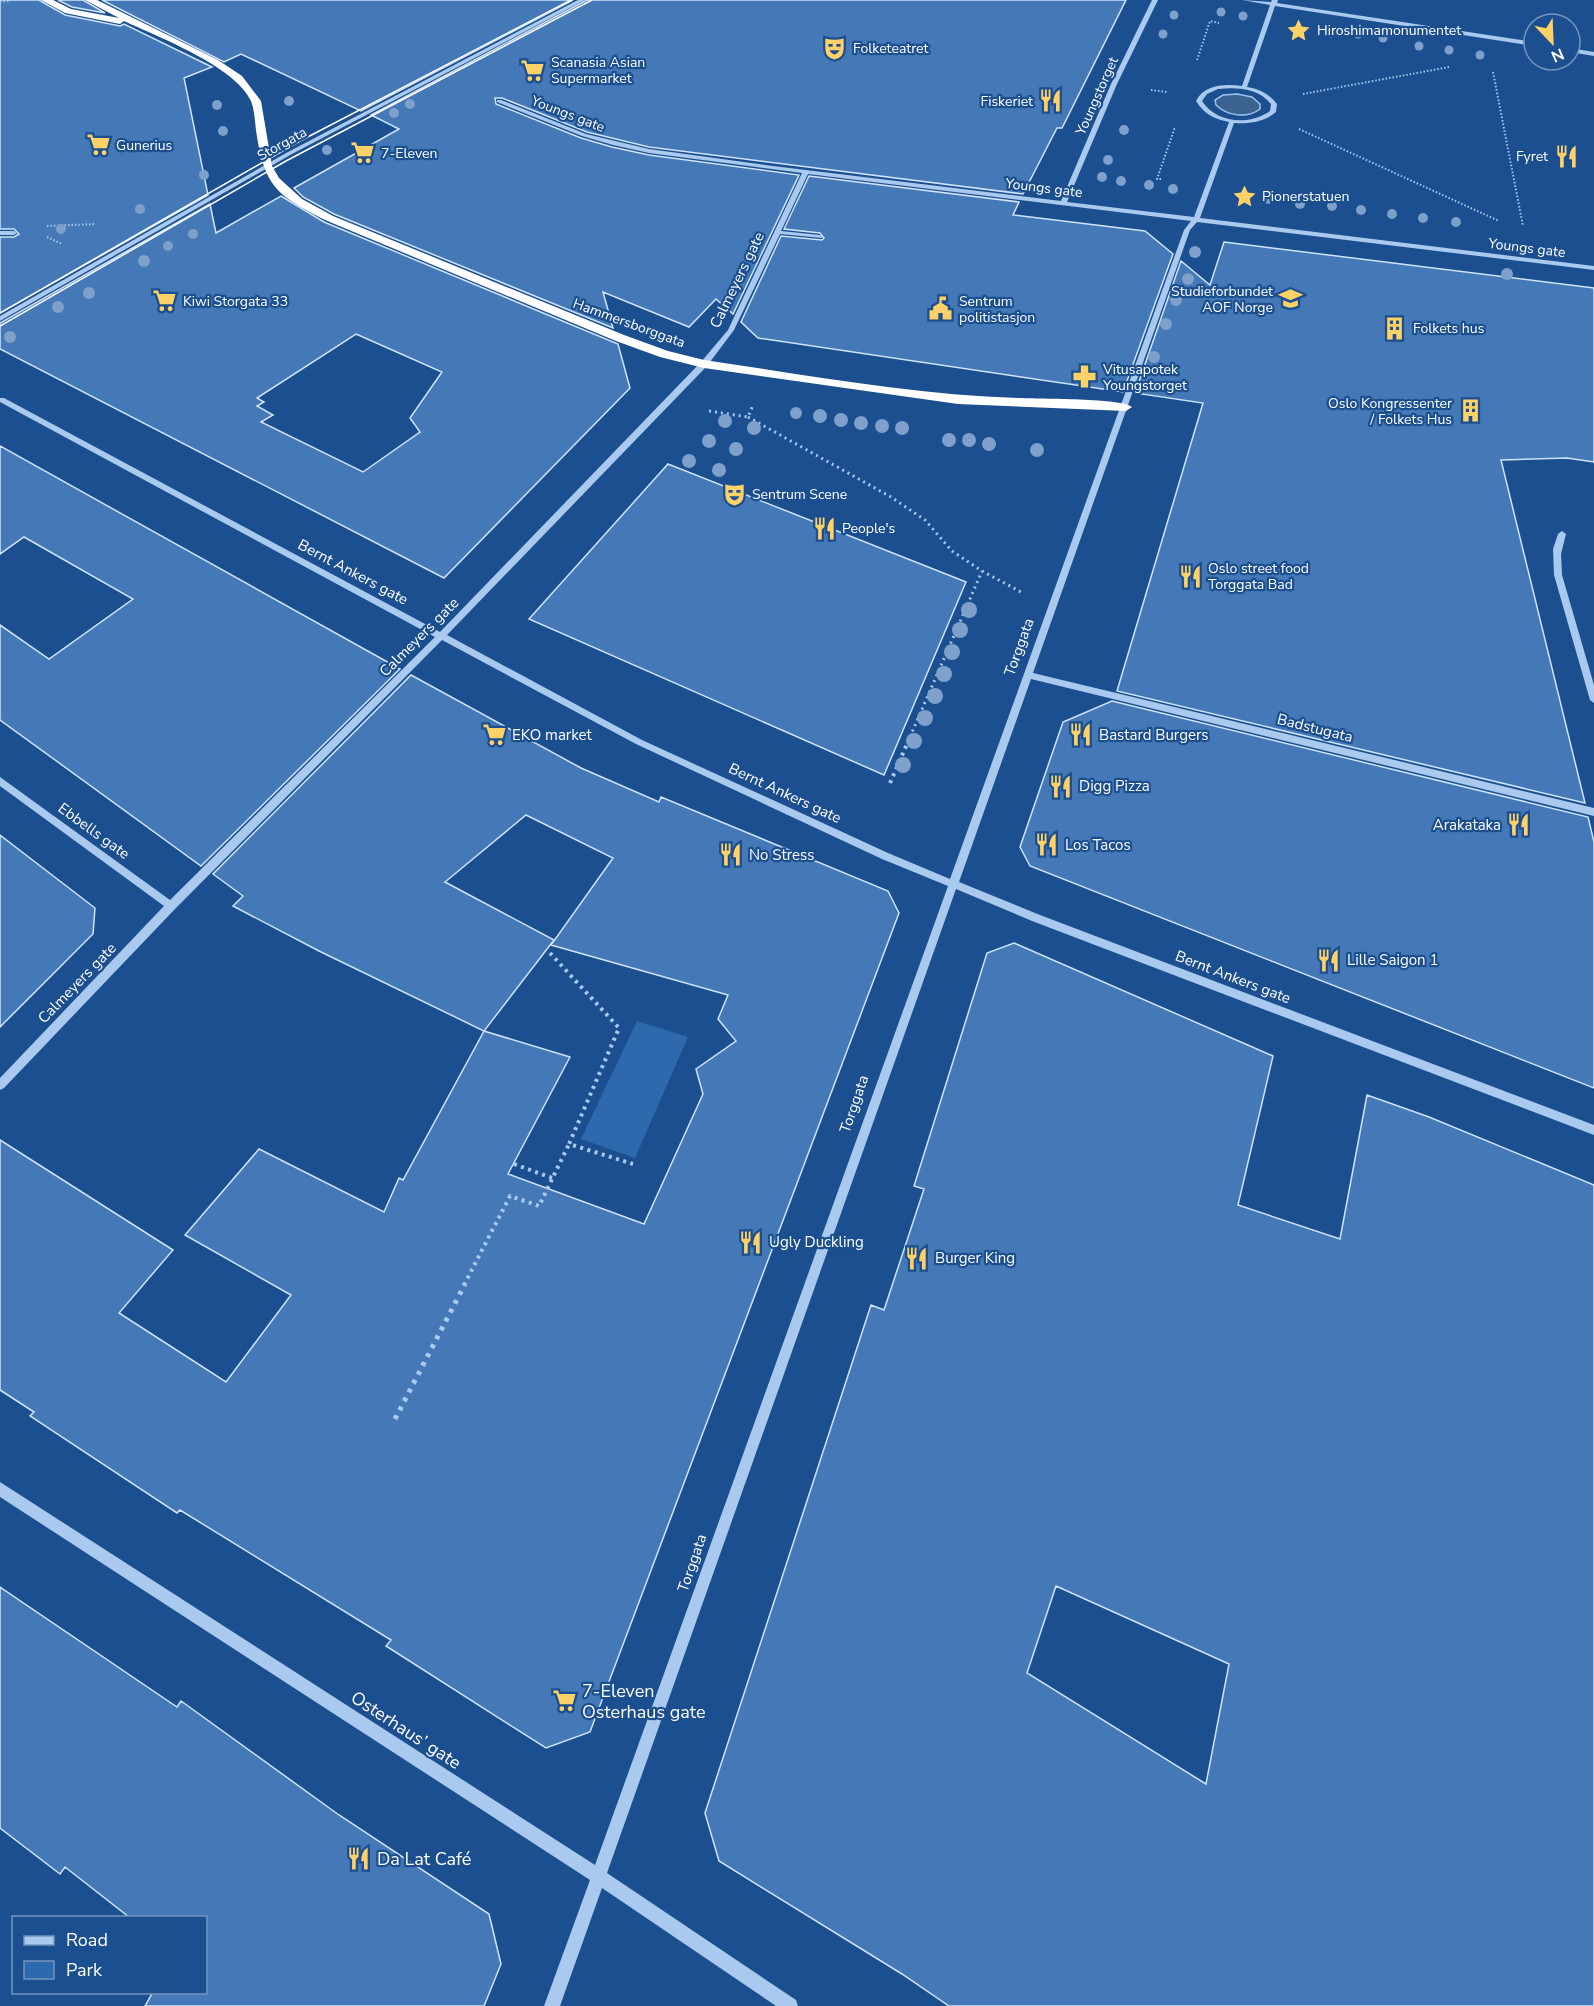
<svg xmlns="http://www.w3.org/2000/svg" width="1594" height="2006" viewBox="0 0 1594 2006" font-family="'Nunito Sans',sans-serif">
	<rect width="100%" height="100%" fill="#1b4f8f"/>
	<path fill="#2e69ad" d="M637,1021l51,16 -53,121 -54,-19z"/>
	<path fill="#3c6290" stroke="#9cc4f0" stroke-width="1.5" d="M1237,94l15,3 8,7v5c-13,10 -33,7 -44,-4l-1,-5 8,-5z"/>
	<path fill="#4478b7" stroke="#cfe3fa" stroke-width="1.5" fill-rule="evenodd" d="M0,0h39l26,15 55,11 4,-2 88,43 -28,11 24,117 -208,118v-76h14l5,-3 -5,-5h-14z
		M58,0h25l22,13 -33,-6z
		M102,0h471l-212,111 -120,-57 -17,8z
		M587,0h539l-64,128h-5l-34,66 -374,-47 -62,-15 -85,-34h-7l1,6 85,34 31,9 37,8 150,20 -66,139 -17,-15 -27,28 -86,-35 10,36 -279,-114 -31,-17 -9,-9 105,-59 -28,-14z
		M809,176l210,26 -6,13 132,16 28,23 -50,138 -365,-54 -17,-16 40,-86 41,4 2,-2 -4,-5 -36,-4z
		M281,196l43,26 294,122 12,44 -186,190 -444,-229v-26l210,-119 6,29zM356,334l86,38 -32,46 10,14 -57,40 -102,-50 12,-7 -16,-9 7,-4 -7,-4z
		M1224,242l370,46v174l-27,-4 -66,2 84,343 -468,-112 86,-288 -68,-10 46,-132 29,24z
		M0,446l400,223 -199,197 -201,-146v-95l49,34 84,-60 -109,-62 -24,17z
		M668,464l298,118 -82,193 -355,-156z
		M411,675l170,93 78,34 2,-5 227,94 11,22 -309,819 -44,16 -160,-102 5,-6 -211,-130 -3,3 -147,-97 4,-4 -34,-22v-250l173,110 -54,63 107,69 65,-87 -106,-60 74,-86 125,63 15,-34 4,2 81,-149 -165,-80 -86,-45 10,-10 -30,-22zM526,815l87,43 -62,87 177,50 -10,24 18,22 -40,28 7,25 -59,130 -136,-50 62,-117 -86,-26 70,-91 -109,-58z
		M1112,701l476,116 6,25v246l-564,-222 -10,-19 43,-125z
		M0,835l95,73 -2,26 -93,93z
		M1014,943l259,113 -35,149 102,34 27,-144 62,22 165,68v821h-645l-47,-32 -183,-113 -14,-48 166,-508 13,5 40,-121 -10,-3 73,-233zM1056,1586l173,78 -23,120 -179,-111z
		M0,1587l177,120 4,-6 158,114 150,99 12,50 -17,42h-339l8,-14h53v-75h-77l-64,-50 -5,7 -60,-46z"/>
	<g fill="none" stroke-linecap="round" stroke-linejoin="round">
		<path stroke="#a9c9ee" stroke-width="2" stroke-dasharray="1.5 2" stroke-linecap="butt" d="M0,2l9,-1
			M1197,60l13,-39 9,2
			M1493,72l30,154
			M1151,90l16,2
			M1303,94l146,-27
			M1299,129l200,92
			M1161,179h-4l18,-52
			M47,226l49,-2
			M47,237l15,7"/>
		<path stroke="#a9c9ee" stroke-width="3" stroke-dasharray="2 4" stroke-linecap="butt" d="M709,411l39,6 5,-12
			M748,417l143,80 34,23 27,31 30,20 39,21
			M910,737l72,-166"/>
		<path stroke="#a9c9ee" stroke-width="4" stroke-dasharray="3 4.5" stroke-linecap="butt" d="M890,783l21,-48
			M550,953l69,75 -50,116 64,20
			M514,1164l38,14
			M464,1285l46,-89 29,10 30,-62"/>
		<path stroke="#a9c9ee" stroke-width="5" stroke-dasharray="4 6" stroke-linecap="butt" d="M395,1419l70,-135"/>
		<path fill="#a9c9ee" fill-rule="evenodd" d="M578,0h7l-293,154 -292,167v-5l288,-164z
			M1152,0h6l-41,84 -50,118 127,15 35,-95c-15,-3 -25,-8 -33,-21 9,-17 29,-17 46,-15l28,-81 -28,-5 29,2 1,-2h6l-1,3 257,39v4l-259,-40 -28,81c13,2 22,7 30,17l-1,8c-12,10 -26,12 -42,11l-34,95 394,48v4l-397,-48 -7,8 -157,443 561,135v8l-563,-137 -72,203 81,33 554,210v10l-562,-214 -76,-32 -349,984 189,127 2,6h-22l-174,-118 -42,118h-16l46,-126 -590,-383v-15l595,383 353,-979 -66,-27 -246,-115 -194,-104 -267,269 -171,179 -4,2v-12l164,-172 -164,-120v-9l170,123 265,-263 -435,-235v-4h4l436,234 261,-270 27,-32 74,-157 -153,-20 -36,-8 -31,-9 -85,-34v-2h4l85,34 63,15 124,17 288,35 50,-117zM1218,89c19,-2 40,-1 53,15l-1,7c-21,15 -54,12 -68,-10l5,-7zM808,174l383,47 -7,9 -234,649 -62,-26 -246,-113 -195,-105 260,-269 27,-36 46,-96 42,4v-2l-2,-1 -39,-4z
			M1570,48l24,4v4l-24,-4z
			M0,231h14l3,2 -3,2h-14z
			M1562,531l4,3 -5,20 1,21 32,110v18l-4,-3 -36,-125 -1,-26 5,-15z"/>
		<path fill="#fff" fill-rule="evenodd" d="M41,0h12l18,9 48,9 -34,-18h12l121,60 24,16 19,25 11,65 7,12 23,21 31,17 291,119 44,16 36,9c105,15 210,35 316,38 19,1 103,0 112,9l-6,4 -168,-7 -254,-36 -44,-11 -44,-16 -291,-121c-45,-24 -59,-30 -68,-83 -2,-11 -2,-26 -6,-36 -16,-35 -93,-64 -127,-80l-4,3 -55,-11z"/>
		<path stroke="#fff" stroke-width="1.5" d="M0,313l300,-172 271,-141
			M0,326l286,-165 306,-161"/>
	</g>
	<g fill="#7ea0ca">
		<circle cx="1221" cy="12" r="4.5"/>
		<circle cx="1174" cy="15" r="4.5"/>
		<circle cx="1243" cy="16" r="4.5"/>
		<circle cx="1331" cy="33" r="4.5"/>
		<circle cx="1163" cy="34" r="4.5"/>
		<circle cx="1358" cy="34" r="4.5"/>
		<circle cx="1383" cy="38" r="4.5"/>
		<circle cx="1419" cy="46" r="4.5"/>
		<circle cx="1449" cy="50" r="4.5"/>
		<circle cx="1480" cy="55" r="4.5"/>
		<circle cx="289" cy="101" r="5"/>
		<circle cx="410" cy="104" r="5"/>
		<circle cx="217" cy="105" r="5"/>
		<circle cx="394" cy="113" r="5"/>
		<circle cx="1124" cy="130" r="5"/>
		<circle cx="223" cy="131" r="5"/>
		<circle cx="327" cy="150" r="5"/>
		<circle cx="1108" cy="160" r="5"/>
		<circle cx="204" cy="175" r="5"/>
		<circle cx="1102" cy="177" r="5"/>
		<circle cx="1121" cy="181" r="5"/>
		<circle cx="1149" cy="185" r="5"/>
		<circle cx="1173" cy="189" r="5"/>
		<circle cx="1268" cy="199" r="5"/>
		<circle cx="1300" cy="204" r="5"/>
		<circle cx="1332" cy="206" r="5"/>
		<circle cx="140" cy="209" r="5"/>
		<circle cx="1361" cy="210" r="5"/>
		<circle cx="1392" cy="214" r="5"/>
		<circle cx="1423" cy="218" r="5"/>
		<circle cx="1456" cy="222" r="5"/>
		<circle cx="61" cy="229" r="5"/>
		<circle cx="193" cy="234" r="5"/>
		<circle cx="168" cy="246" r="5"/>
		<circle cx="1195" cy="252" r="6"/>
		<circle cx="144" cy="261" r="6"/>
		<circle cx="1507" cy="274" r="6"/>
		<circle cx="1188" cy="279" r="6"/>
		<circle cx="89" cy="293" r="6"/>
		<circle cx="1176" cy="300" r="6"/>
		<circle cx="58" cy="307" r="6"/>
		<circle cx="1166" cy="324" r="6"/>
		<circle cx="10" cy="337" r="6"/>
		<circle cx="1154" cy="357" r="6"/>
		<circle cx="796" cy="413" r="6"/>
		<circle cx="820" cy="416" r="7"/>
		<circle cx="841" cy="420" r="7"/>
		<circle cx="725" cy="421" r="7"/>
		<circle cx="861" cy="423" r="7"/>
		<circle cx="882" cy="426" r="7"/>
		<circle cx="754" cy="428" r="7"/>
		<circle cx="902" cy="428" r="7"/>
		<circle cx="949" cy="440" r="7"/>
		<circle cx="969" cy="440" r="7"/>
		<circle cx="709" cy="441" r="7"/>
		<circle cx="989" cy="444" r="7"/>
		<circle cx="736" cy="449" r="7"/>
		<circle cx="1037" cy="450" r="7"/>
		<circle cx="689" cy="461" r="7"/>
		<circle cx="719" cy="470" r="7"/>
		<circle cx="969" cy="610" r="8"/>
		<circle cx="960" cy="630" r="8"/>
		<circle cx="952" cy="652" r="8"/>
		<circle cx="944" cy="674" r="8"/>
		<circle cx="935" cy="696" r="8"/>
		<circle cx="925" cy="718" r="8"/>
		<circle cx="914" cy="741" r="8"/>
		<circle cx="903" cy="765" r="8"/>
	</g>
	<defs>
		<symbol id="sight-bare" viewBox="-9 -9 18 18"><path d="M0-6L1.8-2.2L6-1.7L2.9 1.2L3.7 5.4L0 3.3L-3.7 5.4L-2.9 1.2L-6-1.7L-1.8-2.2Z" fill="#ffd166" stroke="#1b4f8f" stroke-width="2.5" paint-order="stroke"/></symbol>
		<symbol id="theatre-bare" viewBox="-9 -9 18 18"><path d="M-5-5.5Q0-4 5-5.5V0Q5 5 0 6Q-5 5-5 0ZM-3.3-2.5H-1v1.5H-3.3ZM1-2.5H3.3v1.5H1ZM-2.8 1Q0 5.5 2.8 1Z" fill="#ffd166" stroke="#1b4f8f" stroke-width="2.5" paint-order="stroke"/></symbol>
		<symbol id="supermarket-bare" viewBox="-9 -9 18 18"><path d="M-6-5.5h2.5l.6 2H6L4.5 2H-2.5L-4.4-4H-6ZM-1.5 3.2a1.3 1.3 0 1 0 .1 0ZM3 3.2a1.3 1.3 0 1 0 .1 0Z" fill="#ffd166" stroke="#1b4f8f" stroke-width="2.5" paint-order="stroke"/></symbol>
		<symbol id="restaurant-bare" viewBox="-9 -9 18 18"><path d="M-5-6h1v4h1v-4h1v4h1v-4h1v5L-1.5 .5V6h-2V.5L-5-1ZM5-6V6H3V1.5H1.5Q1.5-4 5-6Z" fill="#ffd166" stroke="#1b4f8f" stroke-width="2.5" paint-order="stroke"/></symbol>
		<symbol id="school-bare" viewBox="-9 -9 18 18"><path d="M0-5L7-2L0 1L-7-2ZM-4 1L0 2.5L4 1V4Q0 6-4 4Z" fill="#ffd166" stroke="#1b4f8f" stroke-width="2.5" paint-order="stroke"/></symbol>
		<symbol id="civic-bare" viewBox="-9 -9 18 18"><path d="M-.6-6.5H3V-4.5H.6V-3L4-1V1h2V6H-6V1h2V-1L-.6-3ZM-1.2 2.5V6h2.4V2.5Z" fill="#ffd166" stroke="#1b4f8f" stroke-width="2.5" paint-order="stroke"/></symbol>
		<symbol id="building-bare" viewBox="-9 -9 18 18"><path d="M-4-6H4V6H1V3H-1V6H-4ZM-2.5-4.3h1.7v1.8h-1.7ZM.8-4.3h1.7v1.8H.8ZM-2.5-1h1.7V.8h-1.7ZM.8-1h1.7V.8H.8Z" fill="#ffd166" stroke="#1b4f8f" stroke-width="2.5" paint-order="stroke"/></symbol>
		<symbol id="pharmacy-bare" viewBox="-9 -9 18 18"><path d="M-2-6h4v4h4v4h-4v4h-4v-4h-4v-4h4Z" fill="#ffd166" stroke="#1b4f8f" stroke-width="2.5" paint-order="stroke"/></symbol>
	</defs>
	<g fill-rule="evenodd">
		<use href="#sight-bare" x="1282" y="14" width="33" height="33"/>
		<use href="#theatre-bare" x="818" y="32" width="33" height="33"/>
		<use href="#supermarket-bare" x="516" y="54" width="33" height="33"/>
		<use href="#restaurant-bare" x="1034" y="84" width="33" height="33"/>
		<use href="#supermarket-bare" x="82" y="128" width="33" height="33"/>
		<use href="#supermarket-bare" x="346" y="136" width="33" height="33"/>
		<use href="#restaurant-bare" x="1550" y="140" width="33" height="33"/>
		<use href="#sight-bare" x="1228" y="180" width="33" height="33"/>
		<use href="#school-bare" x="1274" y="282" width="33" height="33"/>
		<use href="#supermarket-bare" x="148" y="284" width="33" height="33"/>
		<use href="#civic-bare" x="924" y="292" width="33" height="33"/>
		<use href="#building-bare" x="1378" y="312" width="33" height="33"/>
		<use href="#pharmacy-bare" x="1068" y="360" width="33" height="33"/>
		<use href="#building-bare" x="1454" y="394" width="33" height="33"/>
		<use href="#theatre-bare" x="718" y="478" width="33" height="33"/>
		<use href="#restaurant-bare" x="808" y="512" width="33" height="33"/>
		<use href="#restaurant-bare" x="1174" y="560" width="33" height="33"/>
		<use href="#supermarket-bare" x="478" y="718" width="33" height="33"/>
		<use href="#restaurant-bare" x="1064" y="718" width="33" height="33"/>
		<use href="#restaurant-bare" x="1044" y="770" width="33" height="33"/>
		<use href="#restaurant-bare" x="1502" y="808" width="33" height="33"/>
		<use href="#restaurant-bare" x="1030" y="828" width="33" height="33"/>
		<use href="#restaurant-bare" x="714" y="838" width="33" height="33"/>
		<use href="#restaurant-bare" x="1312" y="944" width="33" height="33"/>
		<use href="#restaurant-bare" x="734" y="1226" width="33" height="33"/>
		<use href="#restaurant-bare" x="900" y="1242" width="33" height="33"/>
		<use href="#supermarket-bare" x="548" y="1684" width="33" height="33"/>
		<use href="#restaurant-bare" x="342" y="1842" width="33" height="33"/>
	</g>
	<g text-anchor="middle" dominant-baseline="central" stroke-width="4.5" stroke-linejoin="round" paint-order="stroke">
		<g font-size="14" fill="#fff" stroke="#1b4f8f" text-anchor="start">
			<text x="1317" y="30">Hiroshimamonumentet</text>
			<text x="853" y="48">Folketeatret</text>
			<text x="551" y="62">Scanasia Asian<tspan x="551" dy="16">Supermarket</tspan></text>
			<text x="1033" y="101" text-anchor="end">Fiskeriet</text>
			<text x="116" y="145">Gunerius</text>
			<text x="381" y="153">7-Eleven</text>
			<text x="1548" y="156" text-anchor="end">Fyret</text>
			<text x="1262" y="196">Pionerstatuen</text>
			<text x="1273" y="291" text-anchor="end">Studieforbundet<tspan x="1273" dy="16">AOF Norge</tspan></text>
			<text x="183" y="301">Kiwi Storgata 33</text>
			<text x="959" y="301">Sentrum<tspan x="959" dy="16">politistasjon</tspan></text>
			<text x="1413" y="328">Folkets hus</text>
			<text x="1103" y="369">Vitusapotek<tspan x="1103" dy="16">Youngstorget</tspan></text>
			<text x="1452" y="403" text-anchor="end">Oslo Kongressenter<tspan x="1452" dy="16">/ Folkets Hus</tspan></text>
			<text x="752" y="494">Sentrum Scene</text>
			<text x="842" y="528">People's</text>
			<text x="1208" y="568">Oslo street food<tspan x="1208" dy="16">Torggata Bad</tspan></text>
		</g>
		<g font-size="14" fill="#fff" stroke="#1b4f8f">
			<text transform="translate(1097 96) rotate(-66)">Youngstorget</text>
			<text transform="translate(568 114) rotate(21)">Youngs gate</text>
			<text transform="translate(282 144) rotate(-29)">Storgata</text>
			<text transform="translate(1044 188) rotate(7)">Youngs gate</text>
			<text transform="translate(1527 248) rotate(7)">Youngs gate</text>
			<text transform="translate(629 323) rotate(20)">Hammersborggata</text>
		</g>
		<g font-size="15" fill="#fff" stroke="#1b4f8f">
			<text transform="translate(737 280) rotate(-64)">Calmeyers gate</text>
			<text transform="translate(353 572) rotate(28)">Bernt Ankers gate</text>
			<text transform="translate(419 637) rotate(-45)">Calmeyers gate</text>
			<text transform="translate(1019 647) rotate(-70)">Torggata</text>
			<text transform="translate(1315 728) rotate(14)">Badstugata</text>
			<text transform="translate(785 793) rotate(25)">Bernt Ankers gate</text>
			<text transform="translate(94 831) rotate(36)">Ebbells gate</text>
			<text transform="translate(1233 977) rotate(21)">Bernt Ankers gate</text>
			<text transform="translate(77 983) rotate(-46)">Calmeyers gate</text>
			<text transform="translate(854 1104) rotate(-71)">Torggata</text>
			<text transform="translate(692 1563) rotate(-71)">Torggata</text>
		</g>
		<g font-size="15" fill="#fff" stroke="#1b4f8f" text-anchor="start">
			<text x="512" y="735">EKO market</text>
			<text x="1099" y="735">Bastard Burgers</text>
			<text x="1079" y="786">Digg Pizza</text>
			<text x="1501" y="825" text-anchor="end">Arakataka</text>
			<text x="1065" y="845">Los Tacos</text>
			<text x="749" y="855">No Stress</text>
			<text x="1347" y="960">Lille Saigon 1</text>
			<text x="769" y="1242">Ugly Duckling</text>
			<text x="935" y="1258">Burger King</text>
		</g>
		<g font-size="18" fill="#fff" stroke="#1b4f8f" text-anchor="start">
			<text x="582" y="1691">7-Eleven<tspan x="582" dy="21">Osterhaus gate</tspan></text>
			<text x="377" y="1859">Da Lat Café</text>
		</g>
		<g font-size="18" fill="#fff" stroke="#1b4f8f">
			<text transform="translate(406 1730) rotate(33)">Osterhaus’ gate</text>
		</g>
	</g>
	<rect x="12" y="1916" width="195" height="78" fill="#1b4f8f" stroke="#7695bc" stroke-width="1.5"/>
	<rect x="24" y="1936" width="30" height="9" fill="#a9c9ee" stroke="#7695bc" stroke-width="1.5"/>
	<text x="66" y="1946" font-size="18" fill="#ffffff">Road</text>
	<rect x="24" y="1961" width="30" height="18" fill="#2e69ad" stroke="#7695bc" stroke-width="1.5"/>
	<text x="66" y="1976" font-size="18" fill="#ffffff">Park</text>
	<g transform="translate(1552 42) rotate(157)"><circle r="28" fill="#1b4f8f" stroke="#7695bc" stroke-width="1.5"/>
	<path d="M0-4.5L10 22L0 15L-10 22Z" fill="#ffd166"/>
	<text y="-9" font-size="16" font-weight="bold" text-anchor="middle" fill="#ffffff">N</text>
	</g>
</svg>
